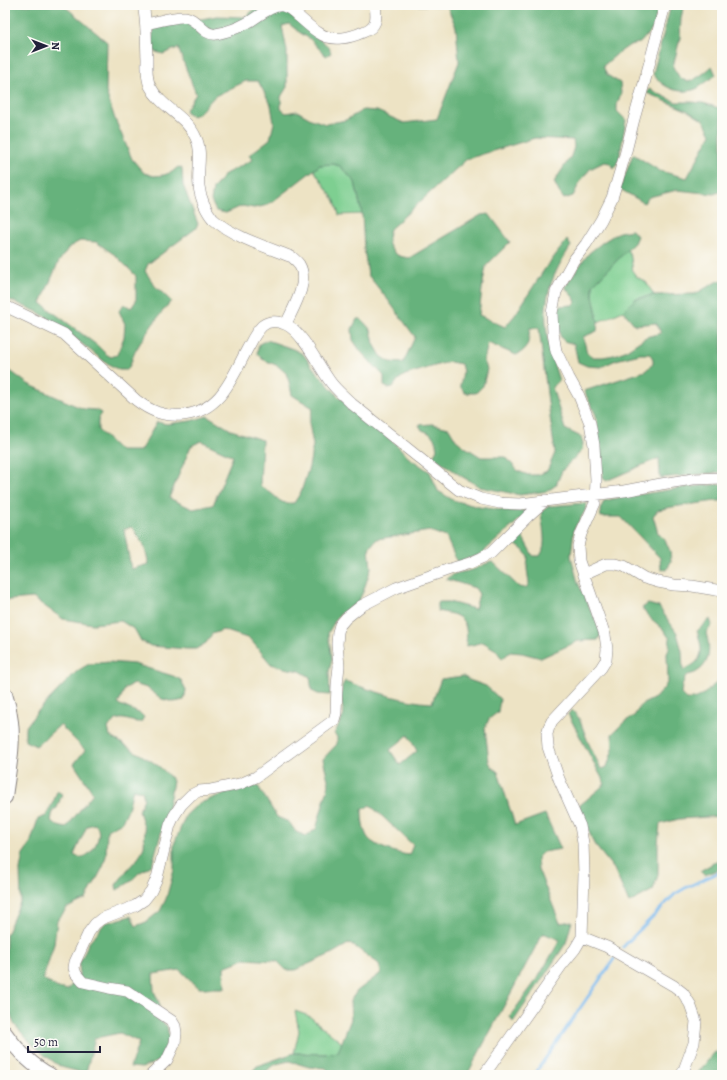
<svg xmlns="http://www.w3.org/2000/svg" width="727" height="1080" viewBox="0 0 727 1080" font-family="Alegreya,serif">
	<rect width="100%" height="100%" fill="#fdfcf7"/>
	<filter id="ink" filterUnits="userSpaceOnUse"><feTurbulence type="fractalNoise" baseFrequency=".025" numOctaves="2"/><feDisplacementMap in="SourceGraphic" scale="8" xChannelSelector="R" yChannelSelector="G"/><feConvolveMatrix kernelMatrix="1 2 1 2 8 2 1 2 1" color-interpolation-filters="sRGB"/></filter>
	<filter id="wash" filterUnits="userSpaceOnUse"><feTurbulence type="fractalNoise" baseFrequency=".012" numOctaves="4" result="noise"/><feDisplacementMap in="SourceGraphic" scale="16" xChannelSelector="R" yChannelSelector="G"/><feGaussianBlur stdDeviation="0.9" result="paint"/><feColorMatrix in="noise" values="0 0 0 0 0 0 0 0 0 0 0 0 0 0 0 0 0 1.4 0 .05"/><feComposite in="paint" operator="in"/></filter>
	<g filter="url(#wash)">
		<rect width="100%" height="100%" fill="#ede3c4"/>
		<path fill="#7ecf91" stroke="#507866" d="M333,164l7,2 15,16 7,32 -23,1 -4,-14 -21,-31 6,-5z
			M627,249l4,8 2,15 4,5 9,5 8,13 -19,4 -12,12 -25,11 -2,-12 -3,-14v-11z
			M295,1011l14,5 33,27 -4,9 -13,2 -31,-1 5,-22z"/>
		<path fill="#66b27b" stroke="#446a5b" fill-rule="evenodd" d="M5,5h57l6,4 39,33 -1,50 9,27 17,40 12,14 10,3 10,-1 8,-3 6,-5 4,1 1,17 15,39 -3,5 -47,35 -3,7 10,15 16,15c-13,16 -25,31 -35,49 -4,7 -4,13 -9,20h-8l-14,-8 -48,-38 -19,-12 -33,-14zM80,241l16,1 19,13 21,21v25l-5,7 -7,-4 -5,7 6,13 -1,13 -7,18 -6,2 -5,-3 -8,-8 -57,-43 17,-40 11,-16z
			M260,5h19l50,42 2,6 -5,3 -16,-17 -11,-7 -10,-8 -7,2 5,25v36l-6,10v12l5,4 11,-2 14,8 15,5 20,-4 17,-10 14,1 27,12 33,-4 22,-57 -3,-35 -9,-21 -35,-1h247l-6,23 -13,15 -10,2 -13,9 -14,12 4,9 13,8 1,10 -4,12v6l9,9 -7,40 -5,8 -4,-5 -6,-1 -14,7 -10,13 -7,14 -9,3 -5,-7 -5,-10 17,-26 3,-9 -1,-7 -38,-2 -68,21 -77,70c-3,10 -3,18 6,25 3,3 9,3 13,4l72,-43 8,-1 21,28 -24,24 -4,23 -3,26 26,12 10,-12 29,-45 23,-30 4,6c-19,28 -29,53 -24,87 1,15 8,34 12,48l-7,6 13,42 16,8 2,6 -1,8 -13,12 -7,8 -6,14 -8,6 -28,4 -40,-8 -19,-11 -28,-20 4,-7c-2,-12 -4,-15 -15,-19l-3,-5 13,-1 17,4 7,12 9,7 16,10h25l12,14 10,4h10l9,-4 8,-18 -6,-43 -10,-82h-9c-2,13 0,21 -14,27l-28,-12 -4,18 3,8 -4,17 -7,7h-11l-5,-7 3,-14 -2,-8 -11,-2 -9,2 -36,11 -7,5 -5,7 -5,1 -4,-2v-10l-23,-24 -8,-12 -1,-11 5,-10h4l10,11 3,14 7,12 9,6 13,1 12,-26 -27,-37 -20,-25 -4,-26 -2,-35 -7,-32 -15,-16 -7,-2 -13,1 -48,37 -8,4 -10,2 -12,-2 -16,7 -10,-2 -5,-10 2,-12 12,-15 27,-14 -3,-5 21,-16 4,-16 -3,-18 -13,-24h-12l-31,15 -17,18 -6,2 -7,-5 11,-17 -18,-46 -15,6 -10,-3 -2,-8 3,-15 63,-12 28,1z
			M671,5h13l-3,13 -1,20 -7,29 7,11 8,4c10,-4 17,-9 24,-16l4,9c-6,4 -12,9 -18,13 -16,8 -36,0 -45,-14z
			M649,89l27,13h16l11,1 19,6v82l-8,3 -37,-4 -28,7 -5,6 -24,-14 13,-35 27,17 27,7 24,-44 -7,-13 -16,-10 -41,-18z
			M632,230l5,6 -3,7 -41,42v11l3,14 2,12 -1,9 -14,6 4,16 6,4h10l11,-2 11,-4 21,-14 15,-4 -5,-10 -21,2 -12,-14 12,-12 19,-4 41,-1 21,-12 6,-2v192l-62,6 -1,-20 -53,23 -3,-4 -7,-62 -12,-24 61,-20 8,-7v-5l-3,-5h-10l-24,6 -15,7 -14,-1 -9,-4 -4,-18c-3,-1 -7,-2 -10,-3 -8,-6 -7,-27 -4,-35l13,-1 3,-3 -2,-4 -9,-11 13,-19 11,-15 14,-11 16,-10z
			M267,340l26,9 10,5 12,16 23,26 57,47 13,14 22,15 8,19 15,9 26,7 29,4h17l1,3 -46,41 -23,7 -11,-25 -16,-6 -53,8 -8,9 2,20 -8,24 -5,10 -20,14 -10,17 4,26 -3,13 1,23 -12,-1 -6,-3 -2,-14 -10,-6 -16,-3 -13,-4 -21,-25 -27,-9 -11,4 -6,9 -10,6h-9l-36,-3 -10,-5 -6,-11 -14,-9 -28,3 -30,-5 -30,-21 -24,2 -4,2v-235l23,17 46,21 10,4 12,1 5,3 -3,8v9l22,21h20l17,-29 10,2 23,-3 18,-5 23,14 31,10 -2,46c4,2 7,5 11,7 10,8 9,11 23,10l7,-11 8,-25 4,-22 -4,-22 4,-15 -21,-13 -3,-13 -3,-9 -8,-7 -16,-7 -5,-6 2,-9zM201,441l32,15 -20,49 -20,4 -24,-11 22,-52zM132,527l12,19 5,18 -18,5 -7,-40z
			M722,484v17h-6l-44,6 -14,3 -5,6 5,17 7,7 5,11 1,10 -4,9 -6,-1 -1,-11 -39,-41h-20l-1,-7 4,-9 8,-2 75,-12z
			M587,503l-2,8 -11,18 -3,27 7,27 20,42 3,9 -3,6 -20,1 -37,17 -19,-5 -12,-1 -8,7 -6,-9 -13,-8 -11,3 -6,1c1,-11 2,-25 -9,-30 -5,-3 -13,-3 -19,-5v-9h11l26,7 4,-15 -4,-6 -29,-9c9,-8 19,-6 29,-10 7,-3 10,-6 18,-7l26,25 7,1 3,-5 -2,-14 1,-13 -5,-6 -12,-9 9,-9 13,24h7c8,-11 2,-30 1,-44l8,-6z
			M648,604l11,3 18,26 5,18 1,19c22,-9 20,-19 14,-39l13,-12 2,6 -6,8c4,13 5,30 -8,38 -3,3 -9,3 -12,5l-4,10 -1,8 5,5c18,2 22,-13 36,-19v136l-43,3 -19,5 -2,20v31l-5,15 -24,13 -15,-34 -20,-25 -15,-38 26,-22 -37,-70 4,-4 7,8 9,24 13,27 6,-2 6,-18 -1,-15 12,-12 10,-6 7,-11 14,-7 9,-10 4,-7 -1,-27 2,-6 1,-9 -7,-10 -15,-13 -6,-8z
			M109,662l25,2 39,12 8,4 5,10 -2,10 -10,2 -12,-3 -15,-11 -13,-4 -9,4 -7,16 23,10 3,3 -3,5c-14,1 -21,-11 -33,6l2,8c9,5 17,11 26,16 15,9 26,14 37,29l-5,27 -16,57 -13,8 -9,9 -13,8 -1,-5 12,-16 11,-12 5,-10 1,-17 -6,-19 5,-13 -2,-7 -9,-2 -5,20 -6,13 -15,8 -1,26 -3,11 -17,32 -19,9 -10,13 -3,23 -11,35 15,9 10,2 12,-17 -1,-8 9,-21 17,-21 26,-7 5,10 10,-4 14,-11 6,-12 8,-29v-26l12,-29 12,-11 20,-8 25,-8 15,-2 19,31 12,5 7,10 10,4 10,-7 13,-45 -6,-25 14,-15v-7l-3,-3 10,-19 -3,-17 1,-12 3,-5c27,10 59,21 87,22l9,-24 22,-3 6,4 17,6 14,13 -2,13 -9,7 -4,9 4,34 4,6 5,4 17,53 30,-11 16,35 -18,3 -6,6 1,11 22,54 12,-2 -6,22 -23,35 -30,44 -3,-6 28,-38 22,-38 -17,-7 -76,142h-136l-5,-7 -17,-1 -20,-6 -13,3 -15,11h-12l8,-9 37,-13 31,1 13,-2 13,-33 -1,-18 7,-10 24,-18 -2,-9 -29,-21 -19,11 -36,16h-9l-9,-9 -33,-2 -20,8 1,21h-26l-19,-18 -27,4 1,17 6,14 -7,10 14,11 2,12 -10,23 -17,7 -12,-1 9,-25 -19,-9 -25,5 -9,34h-6l-19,-5 -18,-13 -15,-14 -14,-16 -9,-27 1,-62 15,-35 -1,-30 3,-16 7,-10 8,-25 8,-3 8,-16 3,-9 5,3 -5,14 -4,2 -2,11 7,5 8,2 27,-35 -19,-29 11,-14 -25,-25 -24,21 -11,-5v-13l11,-15 41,-42 12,-7zM408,735l9,16 -17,14 -10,-15zM370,805l43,40 -4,10c-10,-1 -34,-8 -41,-17 -5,-8 -6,-18 -6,-28zM95,824c1,2 3,3 3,5 4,10 -10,36 -24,26l13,-29z
			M722,858v10l-18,7 -4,-4z
			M715,1052l7,1v22h-26z"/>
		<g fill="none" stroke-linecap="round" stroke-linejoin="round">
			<path stroke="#79b8ed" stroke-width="3" d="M623,947l52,-53 12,-7 35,-16
				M534,1075l80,-116"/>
		</g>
	</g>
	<g filter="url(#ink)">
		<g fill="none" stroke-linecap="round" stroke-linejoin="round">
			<defs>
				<path id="minor" d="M143,5c4,17 3,37 4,54 0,9 -1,19 3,27 11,22 37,30 46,52 7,14 1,32 3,48 1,11 7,25 14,33 18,17 56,29 79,38 2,2 5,4 7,7 11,18 -6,44 -13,60
					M146,24c10,-2 29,-8 39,-7 12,1 18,19 31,17 10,-2 22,-6 31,-11 10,-5 24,-19 36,-17 5,1 11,6 15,10 7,6 14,13 21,17 13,9 31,5 44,-1 14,-5 14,-13 12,-27
					M5,306l59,28 72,66c14,11 28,17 47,15 40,-4 50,-41 67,-71 3,-6 7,-13 12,-18 7,-6 17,-5 25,-1 16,8 31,40 42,55 6,9 15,16 23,24l107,86 22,9 19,4 20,1 104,-13 37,-7 32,-5 29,-1
					M584,574l22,-10h9l9,2 20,12 14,4 16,3 18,1 30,5
					M582,937l25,10 67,39 9,7 7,11 6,17 -2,22 -12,32
					M151,1075l16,-15 8,-17 1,-10 -1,-7 -3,-5 -45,-30 -18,-3 -26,-6 -7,-8 -2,-6 1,-6 14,-30 6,-8 6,-5 34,-13 9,-6 7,-9 6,-13 13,-53 4,-9 7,-11 10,-10 8,-4 12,-1 29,-6 16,-7 78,-57 2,-7 1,-28 2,-19 -2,-22 1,-12 2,-7 6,-7 15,-12 35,-18 54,-19 20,-6 11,-5 10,-5 37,-37 18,-16
					M484,1075l77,-109 14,-17 7,-12 2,-63 -1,-31 -3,-17 -21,-47 -11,-32 -1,-13 2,-7 3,-6 49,-53 5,-8 1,-11 -2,-14 -26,-74 -1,-15 3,-12 14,-31 1,-23 -2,-35 -4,-22 -11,-27 -10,-18 -13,-27 -3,-18 -1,-20 4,-21 7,-13 10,-18 13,-17 15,-24 11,-22 13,-43 9,-36 11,-39 20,-75"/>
				<path id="tertiary" d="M5,694c3,9 5,18 6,28 3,25 -3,50 -6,75
					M5,1033c12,17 26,32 45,42"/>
			</defs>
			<use href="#minor" stroke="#888280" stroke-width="12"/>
			<use href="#tertiary" stroke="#888280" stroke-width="16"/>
			<use href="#minor" stroke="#fff" stroke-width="11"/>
			<use href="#tertiary" stroke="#fff" stroke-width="14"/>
		</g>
	</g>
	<rect width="727" height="1080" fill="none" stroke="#fdfcf7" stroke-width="20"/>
	<g transform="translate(46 46) rotate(90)" stroke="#fdfcf7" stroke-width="3" paint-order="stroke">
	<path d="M0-3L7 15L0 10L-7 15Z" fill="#22223b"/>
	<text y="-6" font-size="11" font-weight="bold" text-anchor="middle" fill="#22223b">N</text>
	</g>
	<path d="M28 1046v6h72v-6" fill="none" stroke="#22223b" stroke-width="2"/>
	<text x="34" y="1046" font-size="12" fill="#22223b" stroke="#fdfcf7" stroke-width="3" paint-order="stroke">50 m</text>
</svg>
